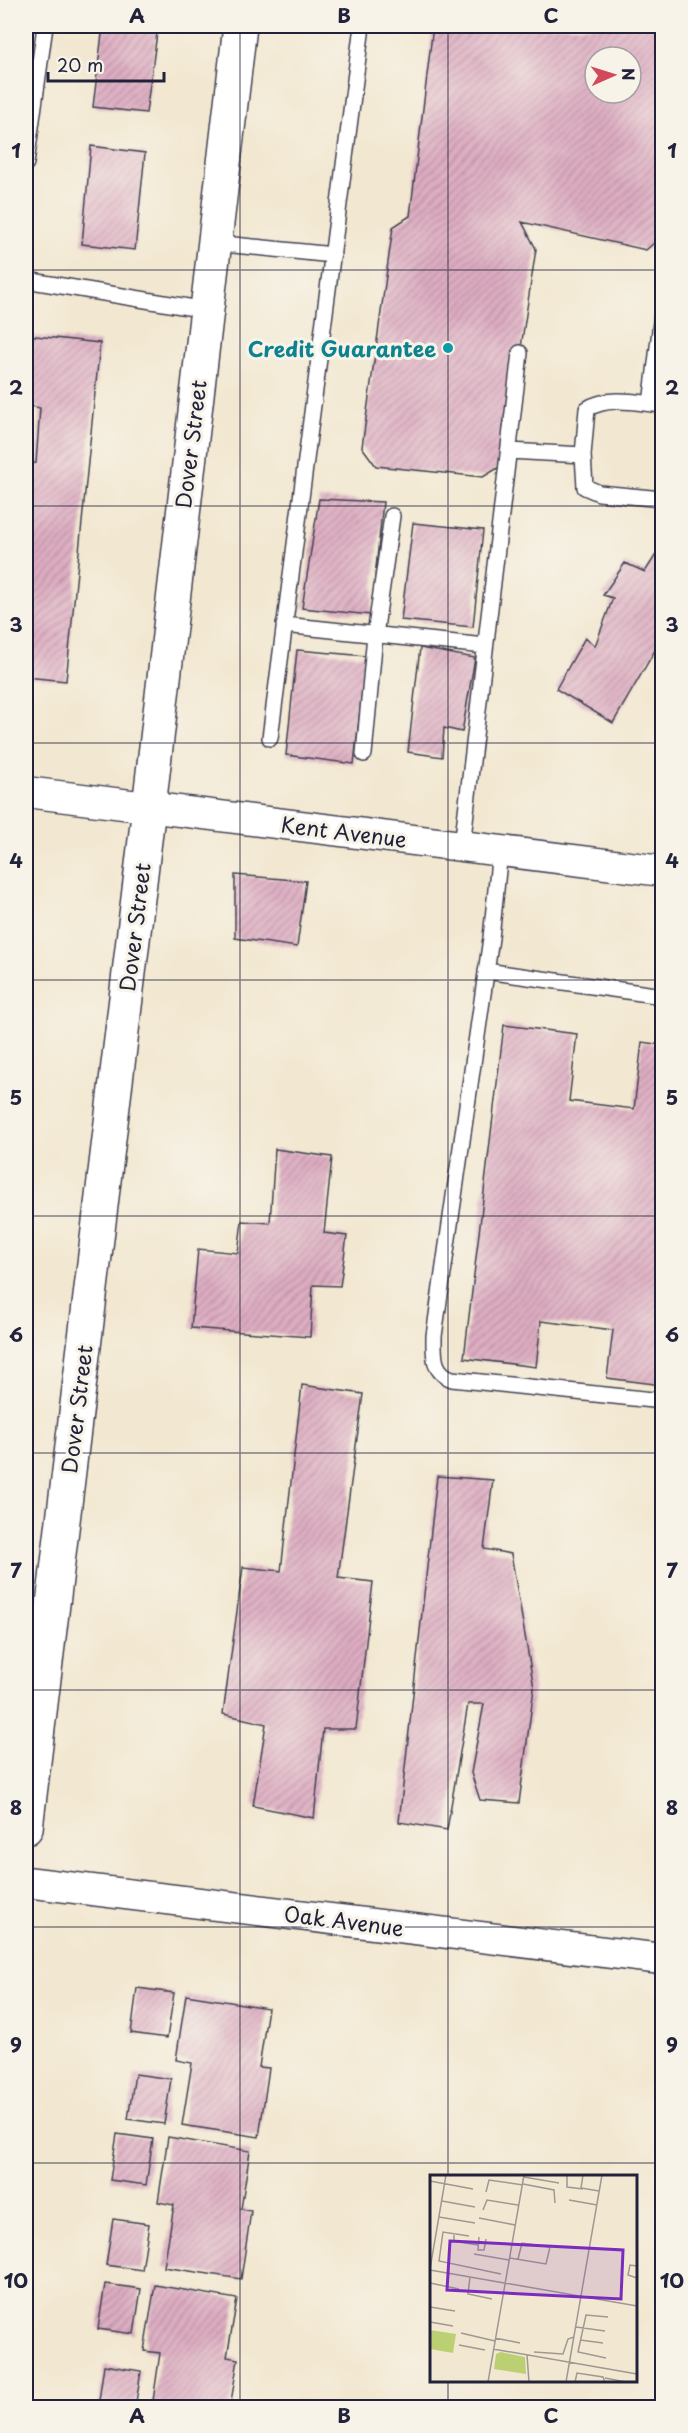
<svg xmlns="http://www.w3.org/2000/svg" width="688" height="2433" viewBox="0 0 688 2433" font-family="'Playpen Sans',sans-serif">
	<defs>
		<pattern id="building-hatch" width="6" height="6" patternUnits="userSpaceOnUse" patternTransform="scale(1.5)"><rect width="6" height="6" fill="#deadc2"/><path d="M-1 1l2-2M0 6l6-6M5 7l2-2" fill="none" stroke="#b48c9f"/></pattern>
	</defs>
	<rect width="100%" height="100%" fill="#f7f3e8"/>
	<filter id="ink" filterUnits="userSpaceOnUse"><feTurbulence type="fractalNoise" baseFrequency=".0167" numOctaves="2"/><feDisplacementMap in="SourceGraphic" scale="12" xChannelSelector="R" yChannelSelector="G"/><feConvolveMatrix kernelMatrix="1 2 1 2 8 2 1 2 1" color-interpolation-filters="sRGB"/></filter>
	<filter id="wash" filterUnits="userSpaceOnUse"><feTurbulence type="fractalNoise" baseFrequency=".008" numOctaves="4" result="noise"/><feDisplacementMap in="SourceGraphic" scale="24" xChannelSelector="R" yChannelSelector="G"/><feGaussianBlur stdDeviation="1.35" result="paint"/><feColorMatrix in="noise" values="0 0 0 0 0 0 0 0 0 0 0 0 0 0 0 0 0 1.4 0 .05"/><feComposite in="paint" operator="in"/></filter>
	<g filter="url(#wash)">
		<rect width="100%" height="100%" fill="#f2e7d0"/>
		<g id="blocks">
			<path fill="url(#building-hatch)" fill-rule="evenodd" d="M103,26h55l-12,87 -53,-6z
				M433,26h229v210l-16,14 -124,-28 14,27 -33,216 -20,12 -107,-11 -14,-19 31,-220 17,-11zM595,57h36v36h-36z
				M91,146l54,7 -10,97 -53,-6z
				M26,335l74,8 -34,338 -40,-4 1,-126h-1v-87l10,-1 4,-55 -14,-3z
				M319,499l64,3 -12,113 -69,-7z
				M413,523l70,7 -10,97 -72,-7z
				M662,545v93l-49,85 -57,-34 29,-51 10,8 18,-48 -10,-3 22,-32 20,9z
				M420,648l55,10 -13,74 -18,-4 -2,29 -34,-5z
				M297,650l69,6 -12,108 -68,-9z
				M235,875l71,6 -9,66 -62,-9z
				M504,1025l73,9 -8,67 65,8 8,-67 20,3v340l-55,-7 6,-48 -72,-9 -5,46 -72,-9z
				M275,1149l57,8 -8,76 23,3 -7,50 -27,-1 -3,52 -119,-9 7,-79 40,4 4,-32 28,2z
				M302,1385l61,9 -25,184 35,4 -17,147h-33l-9,89 -61,-12 13,-82 -43,-10 20,-147 38,4z
				M437,1476l56,4 -9,69 27,5 23,134 -15,115 -39,-3 -9,-27 13,-69h-16l-21,126 -48,-8z
				M137,1988l37,5 -7,45 -36,-5z
				M186,1995l82,13 -9,59 10,1 -10,69 -77,-12 10,-62 -16,-3z
				M135,2074l36,5 -7,45 -36,-5z
				M117,2134l36,5 -7,46 -36,-5z
				M168,2137l82,14 -9,58 10,2 -10,68 -77,-12 10,-62 -16,-3z
				M113,2219l36,5 -7,46 -36,-5z
				M105,2284l36,5 -7,45 -36,-5z
				M155,2285l82,14 -10,58 11,2 -8,49h-78l8,-55 -16,-2z
				M104,2365l37,6 -6,37h-37z"/>
		</g>
	</g>
	<g filter="url(#ink)">
		<use href="#blocks" fill-opacity="0" stroke="#414051" stroke-width="1.5"/>
		<g fill="none" stroke-linecap="round" stroke-linejoin="round">
			<defs>
				<path id="lane" d="M26,163l19,-137
					M214,243l119,12
					M26,280l180,30
					M651,404l11,-90
					M662,405c-24,-2 -53,-10 -75,4l-4,46 2,32 14,6 63,6
					M509,451l74,4
					M284,625l201,21
					M270,738l92,-712
					M364,754l11,-119 17,-119
					M462,846l58,-493
					M500,851l-9,87 -57,398c0,18 -2,36 18,43l210,22
					M486,971l176,25"/>
				<path id="street" d="M26,792l636,79
					M26,1882l636,77"/>
				<path id="secondary" d="M26,1828l123,-1021 91,-781"/>
			</defs>
			<use href="#lane" stroke="#414051" stroke-width="18"/>
			<use href="#street" stroke="#414051" stroke-width="33"/>
			<use href="#secondary" stroke="#414051" stroke-width="36"/>
			<use href="#lane" stroke="#fff" stroke-width="15"/>
			<use href="#street" stroke="#fff" stroke-width="30"/>
			<use href="#secondary" stroke="#fff" stroke-width="33"/>
		</g>
	</g>
	<path fill="none" stroke="#22223b" stroke-width="1.5" stroke-opacity="0.55" d="M240,26v2382M448,26v2150M26,270h636M26,506h636M26,743h636M26,980h636M26,1216h636M26,1453h636M26,1690h636M26,1927h636M26,2163h636M448,2380v28"/>
	<circle fill="#0f9aa8" stroke="#f7f3e8" stroke-width="2" cx="448" cy="348" r="6"/>
	<g text-anchor="middle" dominant-baseline="central" stroke-width="6" stroke-linejoin="round" paint-order="stroke">
		<g font-size="21" font-weight="bold" fill="#0d838f" stroke="#f7f3e8" text-anchor="end">
			<text x="436" y="348">Credit Guarantee</text>
		</g>
		<g font-size="21" fill="#22223b" stroke="#f7f3e8">
			<text transform="translate(190 444) rotate(-83)">Dover Street</text>
			<text transform="translate(344 831) rotate(7)">Kent Avenue</text>
			<text transform="translate(134 927) rotate(-83)">Dover Street</text>
			<text transform="translate(76 1409) rotate(-83)">Dover Street</text>
			<text transform="translate(344 1920) rotate(7)">Oak Avenue</text>
		</g>
	</g>
	<g transform="translate(430 2175)">
		<rect width="207" height="207" fill="#f2e7d0"/>
		<path d="M0,155l26,4 -3,19 -23,-4zM71,177l24,5 1,17 -32,-5 2,-15z" fill="#bbd073"/>
		<path fill="none" stroke="#9f9894" stroke-width="1.5" d="M137,0v12l16,2M153,0l-2,13 18,3M94,2l35,6M0,6l43,8M93,9l31,6 1,13M56,17l3,-12 34,5M139,25l28,5M12,26l33,6M53,35l4,-10 31,5M9,42l36,6M49,43l36,7M24,58v8l24,4M39,61l-26,-4 -4,29 62,13M49,62l-1,13h6l2,-11M44,79l35,6M80,83l36,6 4,-17 -28,-4 -4,16M207,91l-7,-1 -2,10 9,3M0,94l16,-94M0,95l207,36M40,102l-2,17 24,5M0,108l29,6M0,132l25,4M0,147l23,4M146,152l29,4M31,158l34,8M65,163l25,5M150,165l23,3M29,170l26,5M63,174l144,25M104,177l29,2 5,-15 6,-2M97,180l2,27M176,183l-28,-6 8,-37 22,2M175,203l21,4M58,207l36,-207M136,207l36,-207M145,207l2,-9 26,4 2,5"/>
		<path fill="#7b2cbf" fill-opacity="0.15" stroke="#7b2cbf" stroke-width="3" d="M20,66l173,9 -2,49 -174,-9z"/>
		<rect width="207" height="207" fill="none" stroke="#22223b" stroke-width="3"/>
	</g>
	<rect width="688" height="2433" fill="none" stroke="#f7f3e8" stroke-width="66"/>
	<g transform="translate(613 75) rotate(87)"><circle r="28" fill="#f7f3e8" stroke="#a29fa3" stroke-width="1.5"/>
	<path d="M0-4.5L10 22L0 15L-10 22Z" fill="#d1495b"/>
	<text y="-9" font-size="16" font-weight="bold" text-anchor="middle" fill="#22223b">N</text>
	</g>
	<path d="M48 72v9h116v-9" fill="none" stroke="#22223b" stroke-width="3"/>
	<text x="57" y="72" font-size="18" fill="#22223b" stroke="#f7f3e8" stroke-width="4.5" paint-order="stroke">20 m</text>
	<rect x="33" y="33" width="622" height="2367" fill="none" stroke="#22223b" stroke-width="2"/>
	<g font-size="20" text-anchor="middle" font-weight="bold" fill="#22223b">
		<text x="137" y="23">A</text>
		<text x="344" y="23">B</text>
		<text x="551" y="23">C</text>
		<text x="16" y="158">1</text>
		<text x="672" y="158">1</text>
		<text x="16" y="395">2</text>
		<text x="672" y="395">2</text>
		<text x="16" y="632">3</text>
		<text x="672" y="632">3</text>
		<text x="16" y="868">4</text>
		<text x="672" y="868">4</text>
		<text x="16" y="1105">5</text>
		<text x="672" y="1105">5</text>
		<text x="16" y="1342">6</text>
		<text x="672" y="1342">6</text>
		<text x="16" y="1578">7</text>
		<text x="672" y="1578">7</text>
		<text x="16" y="1815">8</text>
		<text x="672" y="1815">8</text>
		<text x="16" y="2052">9</text>
		<text x="672" y="2052">9</text>
		<text x="16" y="2288">10</text>
		<text x="672" y="2288">10</text>
		<text x="137" y="2423">A</text>
		<text x="344" y="2423">B</text>
		<text x="551" y="2423">C</text>
	</g>
</svg>
